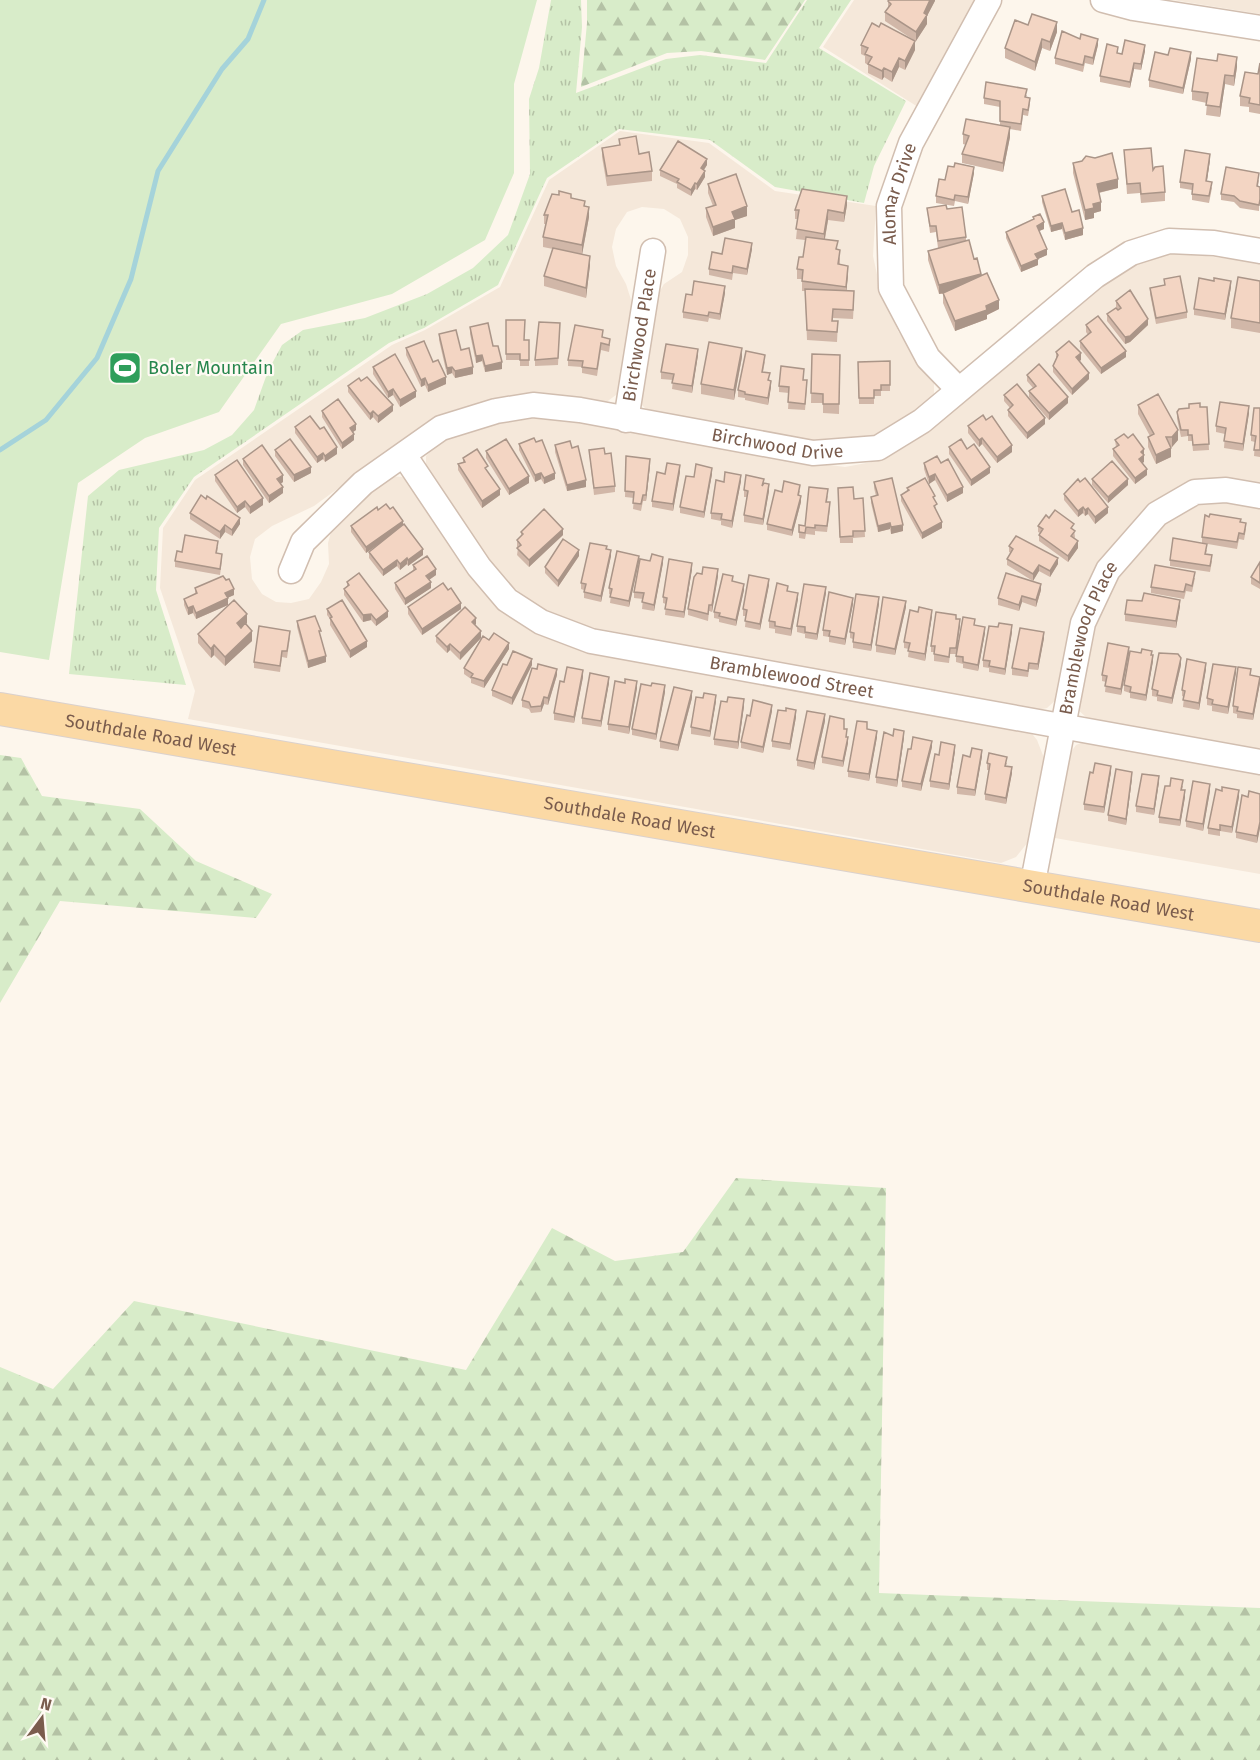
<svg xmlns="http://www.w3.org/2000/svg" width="1260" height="1760" viewBox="0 0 1260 1760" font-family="'Fira Sans',sans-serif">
	<defs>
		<pattern id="grass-tufts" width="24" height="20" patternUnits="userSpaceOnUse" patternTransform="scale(1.5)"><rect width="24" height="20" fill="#d8ecc9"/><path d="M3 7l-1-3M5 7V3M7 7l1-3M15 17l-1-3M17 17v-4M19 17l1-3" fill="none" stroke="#b4c2a5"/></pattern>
		<pattern id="forest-firs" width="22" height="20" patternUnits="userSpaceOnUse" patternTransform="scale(1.5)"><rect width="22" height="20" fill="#d8ecc9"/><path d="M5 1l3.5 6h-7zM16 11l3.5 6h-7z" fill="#b4c2a5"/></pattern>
	</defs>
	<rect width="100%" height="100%" fill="#fdf6ec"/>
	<path fill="#f5e8da" d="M854,0h120l-56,107 -95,-60z
		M1173,0h87v14z
		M620,131l89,12 66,48 101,15 -3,50 5,23 20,52 36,50v13l-10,12 -32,23 -25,12 -26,3 -36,-4 -149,-26 -11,-6 -7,-7 15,-98 11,-19 18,-12 6,-17v-18l-8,-18 -16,-10 -22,-2 -15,5 -11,17 -4,18 4,19 10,18 7,22 -13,86 -19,14 -118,-4 -29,8 -25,12 -115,84 -42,20 -17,13 -5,18 2,22 10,15 14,8 15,1 18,-4 12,-17 8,-18 -1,-21 8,-29 49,-38 19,1 67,96 51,48 507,109 8,10 7,18 -16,84 -12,15 -15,6 -813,-144 7,-28 -35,-103 3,-60 32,-48 197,-135 33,-15 75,-43 49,-107z
		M1168,251l92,12v224l-43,-7 -126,103 -15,25 -17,89 -12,11 -13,3 -449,-85 -42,-15 -45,-36 -72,-105v-14l12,-13 34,-16 78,-11 259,46 36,5 32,-6 30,-15 74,-57 121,-104 33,-23z
		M1215,499l45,6v244l-173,-31 -11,-10 -1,-16 29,-102 65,-74 25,-14z
		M1086,741l174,29v104l-205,-36 16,-86 5,-7z"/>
	<path fill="url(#grass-tufts)" d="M551,0h30l1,27 -6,66 90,-34 34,-4 66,8 41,-63h44l-32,48 87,53 -32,65 -10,37 -89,-16 -65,-47 -91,-11 -72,49 -49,107 -74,43 -35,15 -195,134 -35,51 -3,62 30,95 -117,-11 19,-178 31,-26 85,-20 28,-15 22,-25 14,-39 14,-26 21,-15 62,-12 62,-24 46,-26 35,-33 22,-61 -1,-75 10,-31z"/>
	<path fill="url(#forest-firs)" d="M587,0h218l-40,60 -64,-9 -34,2 -86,34 6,-64z
		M0,755l21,3 21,38 98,13 56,52 76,33 -16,24 -196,-17 -60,102z
		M736,1178l150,10 -7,405 381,15v152h-1260v-393l53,22 81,-88 332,69 86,-142 63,33 68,-9z"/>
	<path fill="#d8ecc9" d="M0,0h537l-23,84v89l-29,67 -93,54 -111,30 -62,88 -74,26 -67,45 -29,177 -49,-8z"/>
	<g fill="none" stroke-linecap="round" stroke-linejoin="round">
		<path stroke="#a5d3da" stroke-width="5" d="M0,450l46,-30 51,-62 34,-79 27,-108 64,-102 26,-30 16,-39"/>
		<defs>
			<g id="minor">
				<path d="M1103,0l30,8 127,20"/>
				<path id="s1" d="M958,389l-30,-31 -37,-70 -2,-82 22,-63 78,-143"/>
				<path id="s2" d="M626,420l27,-169"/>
				<path id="s3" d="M404,455l75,112 28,33 34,22 50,19 669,121"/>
				<path id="s4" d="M291,571l12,-29 60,-59 78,-55 55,-17 37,-6 47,5 233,43 65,-5 44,-27 173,-145 36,-23 38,-12 45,2 46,8"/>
				<path id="s5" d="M1032,887l51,-264 25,-53 49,-56 38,-22 31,-2 34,6"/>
			</g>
			<g id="major">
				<path id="s6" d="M0,709l1260,217"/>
			</g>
		</defs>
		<use href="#minor" stroke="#d1beb0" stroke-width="27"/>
		<use href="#major" stroke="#dad1cd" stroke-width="34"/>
		<use href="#minor" stroke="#fff" stroke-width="24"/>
		<use href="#major" stroke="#fbd9a5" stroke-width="32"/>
	</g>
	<path fill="#d1b7a8" d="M935,0l-8,16v8l-11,17h-1v9l-10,20 -6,-3 -7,15 -8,-5 -2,3 -14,-7v-8l-3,-2v-7l-4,-2v-9l18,-18 36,14 -30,-20v-9l3,-4v-7z
		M1028,25l29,7 -7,19 -8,-3 -7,23 -30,-13v-10z
		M1080,39l18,6 -5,20 -8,-2 -2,9 -28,-8v-6z
		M1145,51l-4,19 -7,-1 -4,19 -30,-6v-6l18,-23 4,1z
		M1191,59l-8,35 -34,-7v-7z
		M1260,63v51l-11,-2v-5l-9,-1v-10l18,-22z
		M1237,67l-3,19 -9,-2 -5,33 -14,-2 1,-12 -15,-3v-9z
		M1027,95l-1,2 4,7 -2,12 -5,-1 -2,16 -11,-2v8l-7,35 -41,-9v-9l4,-9 -3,-1v-10l37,-9v-18l-16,-3v-6z
		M619,139l20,15 13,17v10l-45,5 -5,-29v-9l17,-3z
		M1124,150l29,20 12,22v9l-24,2 -1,-10 -13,1z
		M1210,160l-3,21 5,7 -3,15 -17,-3v-10l-12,-2v-6z
		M1073,163l45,25 -19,5 2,18 -7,2v5l-9,2 -12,-47z
		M707,165l-3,5 1,7 -8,13 -2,-1 -4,7 -14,-8v-4l-17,-8v-6z
		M954,167l20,6 -6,31 -13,-3 -1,5 -18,-3v-7l9,-16z
		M1259,180l-1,6 2,1 -1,24 -19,-3 -6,-6 -13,-2v-6z
		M708,184l39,32 -12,4v8l-22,8 -7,-19v-9l7,-2 -5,-13z
		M1042,196l30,16 11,23 -18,5 -3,-11 -11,3 -9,-30z
		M571,199l14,7 4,11 -7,37 8,11 -4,33 -42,-12v-10l9,-27 -10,-2v-10l3,-13h-2v-9z
		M847,205l-3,17 -16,-2 -3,19 13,11 2,9v6l8,10 -2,16 8,10 -1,18 -20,-1v3h5l-1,21 -30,-2 -2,-49h-3v-12h-5v-10l6,-12 2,-17 -9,-1 2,-20h-3v-9z
		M927,208l20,1 19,28v4l15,35 18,33 -12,6v4l-32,12 -12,-28v-9h-4l-11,-34v-9l16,-4 -6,1 -2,-16 -6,1z
		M1033,217l11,12 -5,2 8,24 -9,4v6l-17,7 -15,-34v-6l27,-12z
		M752,249l-5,26 -14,-2 -1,7 -23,-5v-6l13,-15z
		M1164,279l23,33v6l-31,6 -6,-30v-6l14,-3z
		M1260,281v52l-29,-5v-10z
		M1231,287l-6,33 -31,-5v-6z
		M725,293l-5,27 -11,-2 -1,4 -25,-4v-6l9,-17z
		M1116,301l32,24 -18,17 -5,2 -18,-23v-7l11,-4 -2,-3z
		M506,320l19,20h4v26h-9v-6h-14z
		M560,323l-2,42 -23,1v-6z
		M1086,325l40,32 -25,17 -21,-26v-7l8,-6 -2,-3z
		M470,327l23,19 9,23 -17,3 -3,-11 -6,2 -6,-29z
		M439,334l22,16 12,24 -18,4 -3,-5 -5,2 -8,-35z
		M603,337l7,8 -1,7 -8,-2 -4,26 -15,-3v-6l-14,-1v-6z
		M406,348l27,14 13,22 -18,8 -3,-7 -4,2 -15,-32z
		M1056,352l25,8 -2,1 10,18 -17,16 -19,-23v-6l3,-7z
		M812,354l28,1 -1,59 -16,-1v-10h-12z
		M698,355l-6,38 -20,-4 1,-9 -12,-1v-7z
		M742,357l-8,43 -33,-6v-10z
		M765,361l-2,11 6,8 2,7 -3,18 -23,-5v-2l-7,-1v-7z
		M890,361v30h-9v5h-7v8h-15l-1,-42z
		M373,367l43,30 -16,10 -7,-12 -5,3 -15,-24z
		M1027,375l41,28 -19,17 -20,-23v-6l4,-3 -6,-7z
		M804,380l3,7 -2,23 -17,-1 1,-16 -10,-1v-6z
		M361,381l32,30 -15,12 -5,-6 -3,3 -22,-28v-6z
		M1004,395l41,29 -18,15 -19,-23v-6l2,-2 -6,-7z
		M1138,405l40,35 -6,7h-1v10l-15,7 -8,-17v-10l2,-1 -12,-22z
		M1200,407h7l2,43 -16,1 -1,-10h-4v-5l-7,1 -4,-18v-7z
		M1260,408v49l-6,-1 1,-14 -4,-1v-6z
		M322,411l34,19 -3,2 1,8 -12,9 -20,-32z
		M1249,413l-6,38 -19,-3 1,-14 -9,-2v-6z
		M968,426l44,26 -15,11 -15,-19 -3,3 -11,-14z
		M295,427l42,27 -12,8 -2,-3 -6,4 -22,-30z
		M1128,438l16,11v13l-2,1 5,12 -12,9 -22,-28v-7l3,-2 -1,-7z
		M519,444l36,35 -11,5 -3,-5 -6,3 -16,-32z
		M555,445l17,3 14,39 -19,4 -12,-39z
		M949,447l41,26 -19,13 -22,-32z
		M275,450l36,23 -17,9 -19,-26z
		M589,450l26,36v6l-21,3z
		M486,451l43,32 -20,12 -23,-37z
		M626,456l24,9 -4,36h-3l-2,10 -8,-2 1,-11 -9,-1z
		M463,458l25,14 12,23 -18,13 -24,-38v-6l5,-2z
		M243,459l40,23 -3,2 3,9 -14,10 -26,-38z
		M924,463h17l22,30 -16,9 -12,-22 -6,4 -5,-15z
		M680,472l-7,39 -21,-4v-6l13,-27z
		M712,474l-8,44 -24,-5v-6z
		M215,475l48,30 -13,9 -5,-7 -8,6 -22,-32z
		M1092,479l36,6 -20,18 -16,-18z
		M741,481l-9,47 -11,-3v-4l-10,-2v-6l13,-31z
		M874,482l29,49 -12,3 -1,-5 -12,3 -7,-29v-6l5,-1 -2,-8z
		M764,484l5,7 -6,34 -19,-3v-7l3,-18h-3v-7z
		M838,488l16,11 9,-1 2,39 -12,1v5h-13z
		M907,488l28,13 1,10 6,17 -20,11 -21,-38v-6l6,-4z
		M800,491l-1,4 2,7 -9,34 -25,-6v-6l15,-32z
		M1064,494l44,19 -13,11 -7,-10 -3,2 -2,-3 -5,4 -14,-17z
		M828,495l-1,7 3,7 -3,23 -12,-1v4l-9,-1 -1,5 -6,-1v-6l6,-6z
		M378,510l25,16 20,29 -15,11 -1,-2 -7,6 -3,-4 -14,10 -14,-18v-6l10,-8 -13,9 -15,-21v-6z
		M190,513l50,11 -8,12 -7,-4 -5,7 -30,-20z
		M1209,517l32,5 5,7 -2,11 -5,-1 -2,10 -35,-6v-6z
		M1038,526l36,4 1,7 -1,2 4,9 -10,14 -29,-21v-6l1,-2 -2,-1z
		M521,532l42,3 -34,32 -12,-12 1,-7 -1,-1v-7l4,-3z
		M1009,546l49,18 -8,13 -11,-6 -6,10 -26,-16v-6l4,-6 -2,-1z
		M218,547l-1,6 5,7 -2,15 -45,-8v-6l7,-9z
		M607,549l4,7 -10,46 -17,-4v-8l-3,-1v-6z
		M1207,550l-1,4 6,7 -2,11 -40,-6v-6z
		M579,556l-21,31 -13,-14v-6z
		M639,562l-10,45 -19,-4 1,-8 -2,-1v-6z
		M1260,562v27l-9,-5v-7z
		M663,563l-9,48 -12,-2 1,-10 -9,-1v-6z
		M413,565l23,10 -7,5 2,8 -26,17 -10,-16v-6l18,-13z
		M692,569l-8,49 -19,-3 1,-11 -3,-1v-6z
		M718,576l-6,36 -3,-1 -1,10 -20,-6v-6z
		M1195,578l-3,14 -6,-1 -2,8 -33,-6v-6z
		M733,581l11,9 -8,36 -17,-4v-3l-5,-1v-6z
		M347,582l41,35 -12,9 -5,-6 -8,2 -19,-27v-6l3,-3z
		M769,585l-9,45 -15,-3 1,-11h-3v-7z
		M195,588l39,7 -7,3 1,7 -32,14 -3,-6 -5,2 -4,-10v-6l11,-5z
		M448,590l13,19 -39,26 -14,-21v-7z
		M1041,590l-5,17 -14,-5 -3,9 -21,-6v-7z
		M788,591l10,8 -7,37 -16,-3v-4l-6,-1v-7z
		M826,593l-9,47 -12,-2v-4l-8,-2v-6z
		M853,604l-8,41 -16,-3v-5l-6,-1v-6z
		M879,604l-8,47 -18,-3v-9l-3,-1v-6z
		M1180,606l-4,22 -51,-7v-7z
		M906,607l-11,48 -19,-3v-7z
		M327,609l40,38 -17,11 -20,-33v-6l-3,-4z
		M932,616l-7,45 -17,-4 1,-8 -5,-1v-6z
		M956,619l4,6 -4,29h-6l-1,9 -15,-2v-9h-3v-6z
		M297,621l24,16 5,25 -18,6 -11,-41z
		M247,623l-1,1 6,17 -27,25 -11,-11 -3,3 -13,-15v-9z
		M476,624l-1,1 6,13 -21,22 -10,-10 -3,3 -11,-11v-6z
		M975,625l10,8 -7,38 -15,-3v-4l-7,-2v-6z
		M1012,632l-7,43 -16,-3v-4l-6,-1v-7z
		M290,637l-3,21 -5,-1 -2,15 -26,-4v-6z
		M1044,638l-6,32 -9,-1 -1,8 -16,-2v-7z
		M489,640l20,9 -25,39 -13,-5v-4l-7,-5v-6z
		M1129,654l-8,41 -16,-3 1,-10 -4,-1v-6z
		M1152,655l1,6 -7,40 -16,-3v-5l-6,-2v-6z
		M507,665h25l-20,40 -20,-9v-6z
		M1181,665l-9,39 -15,-3v-4l-5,-1v-7z
		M1206,669l-7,41 -16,-3 1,-10 -2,-1v-6z
		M1236,673l-8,41 -16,-3v-5l-5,-1v-7z
		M557,675l-9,30 -4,-1 -3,8 -10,1 -2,-4 -7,-2v-7z
		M1251,675l9,8 -7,37 -16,-2v-4l-4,-1v-7z
		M583,677l-9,46 -20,-3v-7z
		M609,683l-8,44 -19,-3v-6z
		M625,683l12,5 -8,46 -21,-4v-6z
		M665,692l-9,48 -24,-5v-6z
		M692,698l-14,53 -18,-3v-7z
		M703,698l13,3 -6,36 -19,-3v-7z
		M727,702l17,4 -6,43 -24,-4v-6z
		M772,711l-9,42 -22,-5v-6l9,-26z
		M796,717l-6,33 -18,-3v-6z
		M825,721l-11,49 -17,-4v-6z
		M844,729l4,14 -5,24 -21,-4v-6z
		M867,729l10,8 -8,44 -21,-4v-6z
		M893,736l11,1 -7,50 -21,-4v-6z
		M932,747l-11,44 -19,-4v-6l9,-32z
		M955,751l-6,39 -19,-3v-6l9,-26z
		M982,756l-7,40 -18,-2v-7l13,-30z
		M987,763h20l-1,3 6,7 -6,31 -21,-4v-6l4,-24h-2z
		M1111,772l-7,41 -20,-3v-6z
		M1132,778l-6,47 -18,-4v-6z
		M1159,782l-5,33 -18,-3v-6z
		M1170,786h13l-1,4 3,7 -5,29 -21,-3v-6z
		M1210,791l-7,40 -17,-4v-6z
		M1222,791l17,6 -7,36 -12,-2v5l-12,-2v-6z
		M1260,794v34l-3,15 -21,-5v-6l12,-35z"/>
	<path fill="#aa9588" d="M930,0h5v1l-8,15v8l-11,17v-9l8,-19z
		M1057,22v10l-7,19v-9z
		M1042,39v9l-7,23v-9z
		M1098,39v6l-5,20v-7z
		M915,41v9l-10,20v-9z
		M1145,45v6l-4,19v-6z
		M1191,52v7l-8,35v-6z
		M1237,57v10l-3,19v-10z
		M899,58v9l-7,15v-10z
		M1134,63v6l-4,19v-6z
		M884,68v9l-2,3v-9z
		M1225,75v9l-5,33v-10z
		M1010,127v10l-7,35v-9z
		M1210,154v6l-4,27v-6z
		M707,159v6l-6,9v-6z
		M974,167v6l-6,31v-7z
		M705,171v6l-8,13v-6z
		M1118,179v9l-21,5v-9z
		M695,183v6l-4,7v-6z
		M847,196v9l-3,17v-9z
		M1101,202v9l-7,2v5l-9,2v-10l8,-6z
		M747,206v10l-12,4v8l-22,8v-9l19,-15z
		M589,207v10l-7,38v-10z
		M828,210v10l-4,23v-9z
		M1044,222v7l-7,3v-6z
		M1062,223v6l-11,3v-6z
		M1083,228v7l-18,5v-7z
		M752,243v6l-5,26v-6z
		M1047,249v6l-9,4v6l-17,7v-6l14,-12z
		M590,256v9l-4,33v-10z
		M848,266v9l-2,21v-9z
		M981,274v9l-42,11v-9z
		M1231,281v6l-6,33v-6z
		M725,286v7l-5,27v-6z
		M999,300v9l-12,6v4l-32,12v-10z
		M1148,319v6l-18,17 -5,2v-7z
		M742,348v9l-8,43v-10z
		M698,349v6l-6,38v-7z
		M1126,351v6l-25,17v-6z
		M1081,353v7l-5,4v-7z
		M482,355v6l-6,2v-7z
		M502,362v7l-17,3v-6z
		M452,367v6l-5,2v-7z
		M473,367v7l-18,4v-7z
		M1089,373v6l-17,16v-6z
		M446,377v7l-18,8v-7z
		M425,378v7l-4,2v-7z
		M771,381v6l-3,18v-7z
		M393,389v6l-5,3v-6z
		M416,391v6l-16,10v-7z
		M1068,397v6l-19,17v-7z
		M393,405v6l-15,12v-7z
		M1249,406v7l-6,38v-7z
		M373,411v6l-3,3v-6z
		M1045,418v6l-18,15v-6z
		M356,424v6l-6,4v-6z
		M1178,430v10l-6,7v-10z
		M354,434v6l-12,9v-6z
		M982,438v6l-3,3v-7z
		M1012,445v7l-15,11v-6z
		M337,447v7l-12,8v-6z
		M1171,448v9l-15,7v-9z
		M1144,449v13l-5,3v-6l2,-7z
		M323,453v6l-6,4v-6z
		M650,459v6l-4,36v-6z
		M680,465v7l-7,39v-7z
		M311,467v6l-17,9v-7z
		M990,467v6l-19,13v-6z
		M712,468v6l-8,44v-6z
		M1147,469v6l-12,9v-6z
		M541,473v6l-6,3v-7z
		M555,473v6l-11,5v-6z
		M935,474v6l-6,4v-7z
		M283,475v7l-6,4v-7z
		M741,475v6l-9,47v-7z
		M529,476v7l-20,12v-6z
		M1128,479v6l-20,18v-6z
		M586,480v7l-19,4v-6z
		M769,484v7l-6,34v-6z
		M283,487v6l-14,10v-7z
		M963,487v6l-16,9v-7z
		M500,489v6l-18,13v-7z
		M801,496v6l-9,34v-6z
		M263,498v7l-13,9v-7z
		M245,501v6l-8,6v-6z
		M1083,507v6l-5,4v-6z
		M1108,507v6l-13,11v-7z
		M1088,508v6l-3,2v-6z
		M240,518v6l-8,12v-6z
		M403,521v6l-37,26v-6z
		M942,522v6l-20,11v-6z
		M890,523v6l-12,3v-6z
		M225,525v7l-5,7v-7z
		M903,525v6l-12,3v-7z
		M563,529v6l-34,32v-7z
		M1078,541v7l-10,14v-6z
		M423,549v6l-15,11v-6z
		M579,550v6l-21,31v-6z
		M611,550v6l-10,46v-6z
		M639,556v6l-10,45v-6z
		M663,557v6l-9,48v-6z
		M407,558v6l-7,6v-6z
		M1058,558v6l-8,13v-6z
		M397,560v6l-14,10v-6z
		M692,563v6l-8,49v-6z
		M1039,565v6l-6,10v-7z
		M436,569v6l-10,7v-6z
		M718,569v7l-6,36v-7z
		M769,579v6l-9,45v-6z
		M431,582v6l-26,17v-6z
		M744,584v6l-8,36v-6z
		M1041,584v6l-5,17v-7z
		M826,587v6l-9,47v-6z
		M234,589v6l-9,4v-6z
		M798,593v6l-7,37v-7z
		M1022,596v6l-3,9v-6z
		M879,597v7l-8,47v-6z
		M228,598v7l-32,14v-6z
		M853,598v6l-8,41v-6z
		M1180,600v6l-4,22v-7z
		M906,601v6l-11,48v-6z
		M461,603v6l-39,26v-6z
		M193,606v7l-5,2v-7z
		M932,610v6l-7,45v-7z
		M388,611v6l-12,9v-6z
		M247,614v9l-10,10v-10z
		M371,614v6l-8,2v-7z
		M476,618v6l-4,4v-6z
		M960,619v6l-4,29v-6z
		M1012,625v7l-7,43v-6z
		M985,627v6l-7,38v-6z
		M252,631v10l-27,25v-9z
		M481,631v7l-21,22v-7z
		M1044,632v6l-6,32v-6z
		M367,641v6l-17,11v-7z
		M509,643v6l-25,39v-7z
		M450,644v6l-3,3v-6z
		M214,645v10l-3,3v-9z
		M1129,647v7l-8,41v-6z
		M1153,655v6l-7,40v-6z
		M326,656v6l-18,6v-7z
		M1181,658v7l-9,39v-6z
		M532,659v6l-20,40v-7z
		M1206,663v6l-7,41v-7z
		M1236,667v6l-8,41v-7z
		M557,669v6l-9,30v-7z
		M583,670v7l-9,46v-6z
		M609,677v6l-8,44v-6z
		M1260,677v6l-7,37v-6z
		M637,681v7l-8,46v-7z
		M665,685v7l-9,48v-6z
		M692,691v7l-14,53v-6z
		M716,695v6l-6,36v-6z
		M544,697v7l-3,8v-6z
		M744,699v7l-6,43v-7z
		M772,705v6l-9,42v-6z
		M796,710v7l-6,33v-6z
		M825,714v7l-11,49v-7z
		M877,731v6l-8,44v-7z
		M904,731v6l-7,50v-7z
		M848,737v6l-5,24v-6z
		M932,741v6l-11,44v-7z
		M955,745v6l-6,39v-6z
		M982,750v6l-7,40v-6z
		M1111,766v6l-7,41v-6z
		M1012,767v6l-6,31v-6z
		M1132,772v6l-6,47v-6z
		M1159,776v6l-5,33v-6z
		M1210,784v7l-7,40v-7z
		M1185,790v7l-5,29v-6z
		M1239,790v7l-7,36v-6z
		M1260,822v6l-3,15v-7z"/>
	<path fill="#f3d5c3" stroke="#aa9588" stroke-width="1.5" d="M889,0h41l-6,13 3,2 -11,17 -31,-20 6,-8 -3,-3z
		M1032,14l25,8 -7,20 -8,-3 -7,23 -30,-14 10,-28 13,5z
		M872,23l7,4 2,-4 34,18 -10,20 -6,-3 -7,14 -8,-4 -2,3 -14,-7 4,-7 -7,-3 3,-6 -7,-3z
		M1062,31l18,8 1,-5 17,5 -5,19 -8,-2 -2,9 -28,-7z
		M1125,40l20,5 -4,19 -7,-1 -4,19 -30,-6 7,-32 11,3 -1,6 5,1z
		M1170,48l21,4 -8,36 -34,-8 6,-28 13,3z
		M1218,54l19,3 -3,19 -9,-1 -5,32 -14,-2 2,-12 -16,-2 5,-33 20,3z
		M1260,63v42l-11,-2 1,-5 -10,-2 5,-24 13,2z
		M986,82l41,7 -2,8 5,1 -2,12 -5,-1 -2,15 -21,-3v-20l-16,-3z
		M966,119l44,8 -7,36 -41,-9 7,-18 -6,-2z
		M636,136l3,18 10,-2 3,19 -45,5 -5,-28 18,-3 -1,-6z
		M678,141l29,18 -6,9 4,3 -8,13 -2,-1 -4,7 -14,-8 2,-3 -19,-9z
		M1151,148l2,22 2,-3 8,-1 2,26 -24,2 -1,-11 -13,1 -3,-34z
		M1185,150l25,4 -4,27 6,1 -3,14 -17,-2 1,-10 -13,-2z
		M1112,153l6,26 -21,5 4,18 -8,2 1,4 -9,2 -12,-47 9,-2 4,-5 9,2z
		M955,163l19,4 -6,30 -13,-2 -1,5 -18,-4 3,-17 6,1 3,-14 6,1z
		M1226,167l33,6 -2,13 3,1v12l-1,6 -19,-4 -6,-5 -13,-2z
		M736,174l11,32 -15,6 3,7 -22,8 -7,-19 10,-3 -8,-21z
		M802,189l45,7 -3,17 -16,-3 -4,24 -28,-5 3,-19h-4z
		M1065,189l7,23 7,-2 4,18 -18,5 -3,-10 -11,3 -9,-30z
		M559,191l12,3v4l14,3 -1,5 5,1 -7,38 -39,-8 5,-22h-4l8,-21 7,1z
		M946,205l1,4 15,-2 4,30 -28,4 -2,-15h-6l-3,-18z
		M1040,214l4,8 -7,4 10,23 -12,5 3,5 -17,7 -15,-34 28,-13 -1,-2z
		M806,237l32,4 -2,8 4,1 -2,14 10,2 -2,21 -44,-6 1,-11 -6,-1 2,-12h4z
		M725,238l27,5 -5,26 -14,-3 -1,7 -23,-4 3,-17 10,2z
		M969,240l5,19 3,-1 4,16 -42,11 -11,-34z
		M553,248l37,8 -4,32 -42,-12z
		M987,273l12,27 -13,6 1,4 -32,11 -12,-28z
		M1180,276l7,36 -31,6 -6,-30 15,-3 -1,-6z
		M1238,277l22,4v42l-29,-5z
		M1199,278l15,3v-3l17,3 -6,33 -31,-5z
		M694,281l31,5 -5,28 -11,-2 -1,4 -25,-4 3,-18 6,1z
		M805,289l49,2 -1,19 -20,-1 -1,12h6l-1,11 -30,-2z
		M1130,290l18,29 -18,17 -5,1 -18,-23 9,-6 2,2 3,-2 -5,-7z
		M1098,316l28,35 -25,17 -21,-27 11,-9 -5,-7z
		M506,320h19l-1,20h5v20h-9v-6h-14z
		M539,322l21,1 -2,35 -23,2z
		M488,323l5,23h5l4,16 -17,4 -3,-11 -6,1 -6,-29z
		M575,325l28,5 -1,7 8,2 -1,6 -8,-2 -4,26 -15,-2 1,-6 -15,-1z
		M456,330l5,20 8,-2 4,19 -18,4 -3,-4 -5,1 -8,-34z
		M424,341l9,21 5,-2 8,17 -18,8 -3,-7 -4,2 -15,-32z
		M1069,341l12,12 -5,4 13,16 -17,16 -19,-23 5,-11 -2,-3z
		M709,342l33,6 -8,42 -33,-6z
		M666,344l32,5 -6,37 -20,-3 2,-9 -13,-2z
		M746,351l19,4 -3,17 8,1 -2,7 3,1 -3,17 -23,-4v-2l-7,-2z
		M395,354l21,37 -16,9 -7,-11 -5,3 -15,-25z
		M812,354l28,1 -1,49h-16v-10l-12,-1z
		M890,361v24h-9v5h-7v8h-15l-1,-36z
		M1039,364l29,33 -19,16 -20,-22 7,-5 -9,-11z
		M781,366l23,3 -1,11h4l-2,24 -17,-2 1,-15 -10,-1z
		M367,377l26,28 -15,11 -5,-5 -3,3 -22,-28 11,-8 2,3z
		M1017,384l28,34 -18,15 -19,-23 5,-5 -9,-10z
		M1158,394l20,36 -6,7h-6l5,11 -15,7 -8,-18 6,-3 -16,-29z
		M338,399l18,25 -6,4 4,6 -12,9 -20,-32z
		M1220,402l29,4 -6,38 -19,-3 2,-13 -10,-2z
		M1200,403v4h7l2,37 -16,1 -1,-10h-4v-5h-7l-4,-18 2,-3 10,-1v-4z
		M1254,408h6v42h-6l2,-14 -5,-1z
		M983,415l3,5 6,-4 20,29 -15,12 -15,-19 -3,2 -11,-14z
		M310,416l10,13 4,-2 13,20 -12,9 -2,-3 -6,4 -22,-30z
		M1124,434l4,4 5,-4 11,15 -3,3 3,3 -5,4 8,10 -12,9 -22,-29 6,-4 -4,-5z
		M534,438l2,4 6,-2 13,33 -11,5 -3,-5 -6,2 -16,-31z
		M290,439l21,28 -17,8 -19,-25z
		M506,439l23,37 -20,13 -23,-38z
		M961,439l6,10 7,-5 16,23 -19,13 -22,-33z
		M570,441l2,7 6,-2 8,34 -19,5 -12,-40z
		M262,445l21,30 -6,4 6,8 -14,9 -26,-37z
		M604,448l1,6 6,-1 4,33 -21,2 -5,-38z
		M477,449l11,17 -3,2 15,21 -18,12 -24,-37 7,-2 -2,-4z
		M626,456l24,3 -4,36h-3l-2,9 -8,-1 1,-11 -9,-1z
		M937,456l4,7 7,-4 15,28 -16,8 -12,-21 -6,3 -5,-14z
		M237,460l26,38 -13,9 -5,-6 -8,6 -22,-32z
		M1112,461l16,18 -20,18 -16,-18z
		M667,463l13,2 -7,39 -21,-3 5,-29 8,2z
		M696,464l16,4 -8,44 -24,-5 6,-31 8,1z
		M725,472l16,3 -9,46 -11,-2 1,-5 -11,-1 5,-33 8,2z
		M746,475l18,4 -2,7 2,-3 5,1 -6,35 -19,-4 4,-24 -4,-1z
		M892,478l11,47 -12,2 -1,-4 -12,3 -7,-29 7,-2 -4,-13z
		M925,478l10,18 -2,1 4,7 -3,2 8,16 -20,11 -21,-38 8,-5 -2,-2z
		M1085,478l23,29 -13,10 -7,-9 -3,2 -2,-3 -5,4 -14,-17 14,-15 2,3z
		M784,481l16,4 -2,10 3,1 -9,34 -25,-6 8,-34 7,2z
		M809,487l19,2 -2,13h4l-3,24 -12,-1v3l-9,-1 -1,6 -6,-1v-7l6,1z
		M853,487l1,12 9,-1 2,33h-12v5l-13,1 -2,-49z
		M201,495l5,4 1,-3 33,22 -8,12 -7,-5 -5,7 -30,-19z
		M386,504l4,5 3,-2 10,14 -37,26 -15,-21 26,-19 1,3z
		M544,509l19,20 -34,31 -12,-12 4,-3 -4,-5 6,-6 -2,-2z
		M1055,510l19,14 -3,4 4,3 -4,5 7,5 -10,15 -29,-21 4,-6 -5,-3 8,-11 3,3z
		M1210,514l31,5 -1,3 6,1 -2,11 -5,-1 -2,9 -35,-5 3,-22 4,2z
		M404,524l19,25 -15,11 -1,-2 -7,6 -3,-4 -14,10 -14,-18z
		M185,535l33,6 -2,12 6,1 -2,15 -45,-8 2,-10 5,1z
		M1016,536l42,22 -8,13 -11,-6 -6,9 -26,-15 6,-10 -4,-3z
		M1173,538l34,6 -2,10 7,1 -2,11 -40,-6z
		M563,539l16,11 -21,31 -13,-14z
		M590,543l17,3 -1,3 5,1 -10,46 -17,-4 2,-8 -5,-1z
		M617,551l22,5 -10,45 -19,-4 2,-8 -3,-1z
		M652,554l11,3 -9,48 -12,-3 2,-9 -10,-1 6,-33 10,2z
		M427,556l9,13 -10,7 5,6 -26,17 -10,-16 21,-14 -3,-4z
		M669,559l23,4 -8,49 -19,-3 2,-11 -4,-1z
		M1260,562v21l-9,-6z
		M1155,565l40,7 -3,14 -6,-2 -2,8 -33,-5z
		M703,567l15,2 -6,36h-3l-1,9 -20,-5 6,-32 3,-4 5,1z
		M359,573l29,38 -12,9 -5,-6 -8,1 -19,-26 5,-4 -2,-3z
		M1006,573l35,11 -5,16 -14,-4 -3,9 -21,-7z
		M723,574l10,2 -1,5 12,3 -8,36 -17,-4 1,-3 -6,-1z
		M749,575l20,4 -9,45 -15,-3 2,-11 -4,-1z
		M223,576l3,4 3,-1 5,10 -9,4 3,5 -32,15 -3,-7 -5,2 -4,-9 13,-6 -2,-5z
		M443,583l5,7 3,-2 10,15 -39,26 -14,-22z
		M777,583l11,3 -1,5 11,2 -7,36 -16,-3v-4l-6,-1z
		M804,584l22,3 -9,47 -12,-2v-5l-8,-1z
		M829,592l24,6 -8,41 -16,-3 1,-5 -7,-1z
		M1144,593l36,7 -4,21 -51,-7 2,-14 15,1z
		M856,594l23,3 -8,48 -18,-3 1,-9 -4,-1z
		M883,597l23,4 -11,48 -19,-4z
		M234,600l13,14 -10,9 4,5 4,-5 7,8 -27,26 -11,-12 -3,4 -13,-15z
		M342,600l25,41 -17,10 -20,-33 2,-1 -5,-8z
		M465,607l11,11 -4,4 9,9 -21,22 -10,-9 -3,3 -11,-11z
		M919,607l13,3 -7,44 -17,-3 2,-8 -6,-1 6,-32 8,2z
		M936,612l20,3v4h4l-4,29h-6l-1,9 -15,-3 1,-8h-4z
		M315,616l6,15h-2l7,25 -18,5 -11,-40z
		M963,617l12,2 -1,6 11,2 -7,38 -15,-3v-5l-7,-1z
		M999,623l13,2 -7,44 -16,-3 1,-5 -7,-1 6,-34 9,1z
		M259,626l31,5 -3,20h-5l-2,15 -26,-4z
		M1020,628l24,4 -6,32 -9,-1 -1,8 -16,-3z
		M494,633l15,10 -25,38 -13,-4 2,-3 -9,-6 19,-32 6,4z
		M1108,643l21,4 -8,42 -16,-3 2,-10 -5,-1z
		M1142,649l10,2 -1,4h2l-7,40 -16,-3 1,-5 -7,-2 6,-34 11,2z
		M513,651l19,8 -20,39 -20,-8 11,-26 4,1z
		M1159,653l19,1 3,4 -9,40 -15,-3 1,-4 -6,-2z
		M1187,659l19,4 -7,40 -16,-3 2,-9 -3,-1z
		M538,664l19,5 -9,29 -4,-1 -3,9 -10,1 -2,-5 -7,-2 10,-32 5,1z
		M1213,664l23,3 -8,40 -16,-3 1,-4 -6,-2z
		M567,667l16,3 -9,47 -20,-4 6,-32 4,1z
		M1238,667l13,2 -1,6 10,2 -7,37 -16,-3 1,-4 -5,-1z
		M590,673l19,4 -8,44 -19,-3z
		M625,679l12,2 -8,46 -21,-3 7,-43 10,2z
		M652,683l13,2 -9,49 -24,-5 9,-45 10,2z
		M674,687l18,4 -14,54 -18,-4z
		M704,693l12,2 -6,36 -19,-4 5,-30 7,1z
		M728,697l16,2 -6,43 -24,-3 7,-38 6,1z
		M753,700l19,5 -9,42 -22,-5 6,-27 3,1z
		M786,708l10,2 -6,34 -18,-3 6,-31 8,1z
		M807,711l18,3 -11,49 -17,-3z
		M830,716l14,3v10h3l-1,8h2l-5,24 -21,-4z
		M857,721l10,1v7l10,2 -8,43 -21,-3z
		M894,729l10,2 -7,49 -21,-3 8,-45 9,4z
		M913,737l19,4 -11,43 -19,-3 6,-32h3z
		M941,742l14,3 -6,39 -19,-3 5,-27 4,1z
		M972,748l10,2 -7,40 -18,-3 6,-32 7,2z
		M989,753l18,4 -2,9 7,1 -6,31 -21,-4 5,-30 -3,-1z
		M1095,763l16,3 -7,41 -20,-3 6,-32 3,1z
		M1116,769l16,3 -6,47 -18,-4z
		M1142,774l17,2 -5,33 -18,-3z
		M1171,778l12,2 -2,10h4l-5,30 -21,-3 6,-31h5z
		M1193,781l17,3 -7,40 -17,-3z
		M1222,787l17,3 -7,37 -12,-2v5l-12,-2 8,-39 6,2z
		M1249,791l11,3v28l-3,14 -21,-4 6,-37 6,2z"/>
	<defs>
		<symbol id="stadium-square" viewBox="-11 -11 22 22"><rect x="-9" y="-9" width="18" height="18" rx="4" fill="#2e9e5b" stroke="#fffaf3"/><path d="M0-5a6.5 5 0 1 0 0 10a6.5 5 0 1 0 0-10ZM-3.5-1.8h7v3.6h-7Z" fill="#fff"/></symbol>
	</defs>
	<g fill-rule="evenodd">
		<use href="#stadium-square" x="106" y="349" width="38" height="38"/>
	</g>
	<g text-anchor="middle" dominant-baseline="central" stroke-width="4.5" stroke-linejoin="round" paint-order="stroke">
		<g font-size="18" fill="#7a5c4d" stroke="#fffaf3">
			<text stroke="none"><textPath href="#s1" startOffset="218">Alomar Drive</textPath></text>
			<text stroke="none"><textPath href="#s2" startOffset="86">Birchwood Place</textPath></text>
			<text stroke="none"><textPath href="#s4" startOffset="554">Birchwood Drive</textPath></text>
			<text stroke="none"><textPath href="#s5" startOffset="256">Bramblewood Place</textPath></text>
			<text stroke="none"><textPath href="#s3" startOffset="476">Bramblewood Street</textPath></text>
			<text stroke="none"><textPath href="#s6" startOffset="153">Southdale Road West</textPath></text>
			<text stroke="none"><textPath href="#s6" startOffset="639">Southdale Road West</textPath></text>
			<text stroke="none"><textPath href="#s6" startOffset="1125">Southdale Road West</textPath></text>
		</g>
		<g font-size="18" fill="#27864d" stroke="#fffaf3" text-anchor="start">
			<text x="148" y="368">Boler Mountain</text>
		</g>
	</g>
	<g transform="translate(42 1718) rotate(16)" stroke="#fffaf3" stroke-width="4.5" paint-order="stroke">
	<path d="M0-4.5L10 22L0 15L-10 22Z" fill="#7a5c4d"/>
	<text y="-9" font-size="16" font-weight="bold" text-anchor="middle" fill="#7a5c4d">N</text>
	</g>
</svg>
